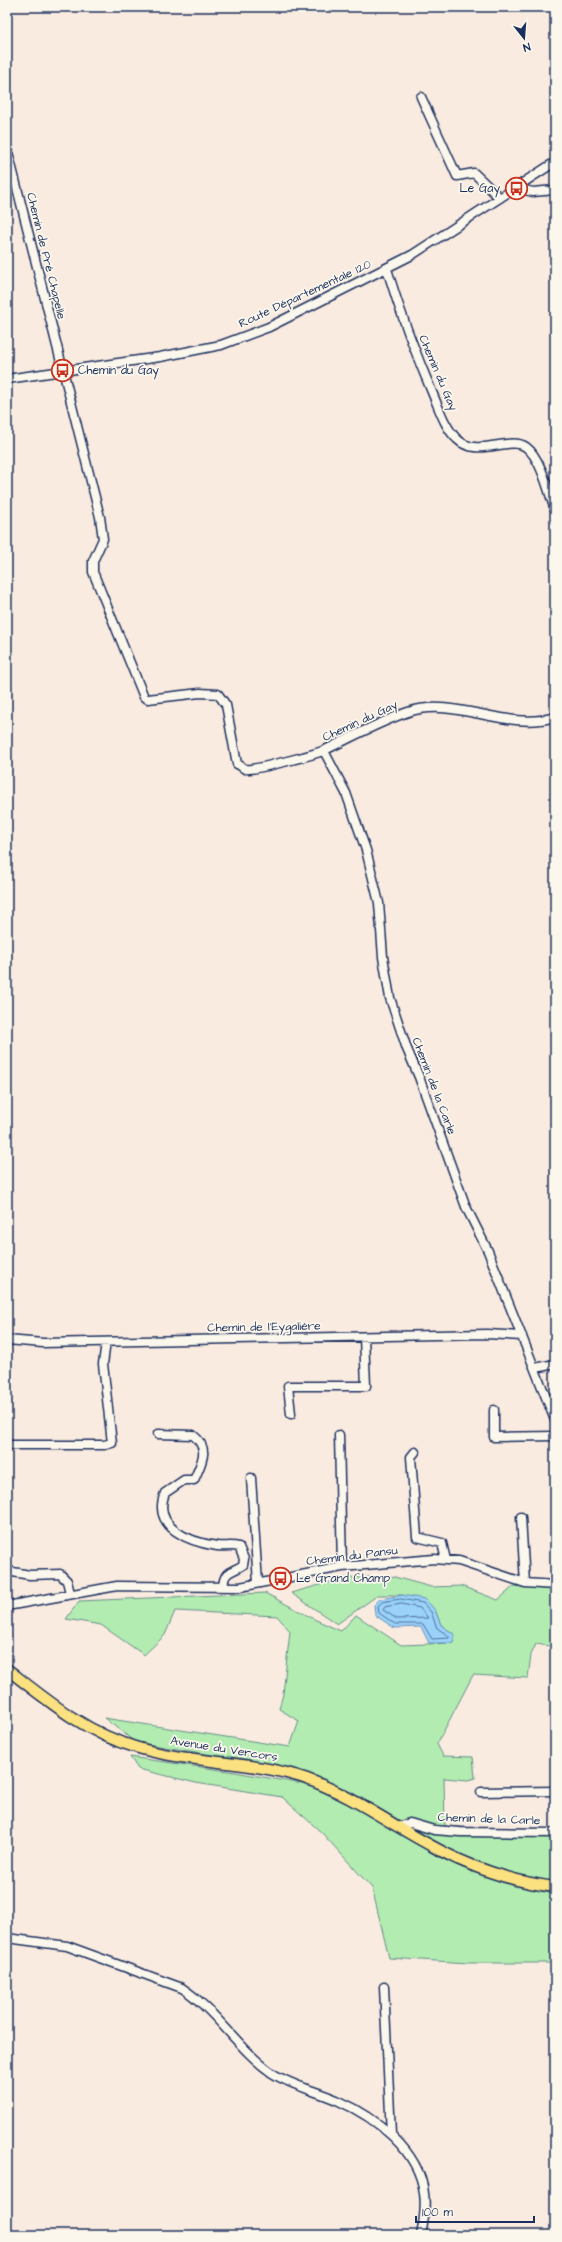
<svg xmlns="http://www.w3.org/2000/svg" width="562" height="2242" viewBox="0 0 562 2242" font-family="'Architects Daughter',sans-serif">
	<rect width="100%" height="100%" fill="#faebe0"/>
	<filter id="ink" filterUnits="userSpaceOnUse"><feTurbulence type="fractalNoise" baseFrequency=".025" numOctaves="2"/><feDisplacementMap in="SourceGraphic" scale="8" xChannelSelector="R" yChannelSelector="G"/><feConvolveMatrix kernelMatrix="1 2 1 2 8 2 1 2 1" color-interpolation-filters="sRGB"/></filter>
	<g filter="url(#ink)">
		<path fill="#b2ecb1" stroke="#668e88" d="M391,1576l40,11 30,-1 37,14 16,-14 41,4v57l-19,-3 -5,11 -3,23 -55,-3 -36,69 6,12 30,1 2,21 -7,2 -24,-2 1,48 110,7v50l-43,-10 -43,-14 -49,-23 -77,-48 -58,-21 -150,-25 -31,-24 186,29 9,-26 -20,-12 4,-15 7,-63 -13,-15 -102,-5 -10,24 -21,20 -43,-30 -35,-6 13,-18 186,-8 51,27 25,11 15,-16 45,30 52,-2 2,-8 -14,-10 -6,-15 -33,-15h-24l-41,29 -46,-31 54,-15z
			M130,1757l105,15 79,14 62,33 61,37 77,30 41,8v69h-87l-79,-5 -17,-70 -50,-55 -40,-36 -86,-14 -58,-14z"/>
		<path fill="#9ad2f9" stroke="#6791bb" d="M402,1595l23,4 10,11 6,15 14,10 -2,8h-24l-8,-16 -27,1 -19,-13 -1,-10 6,-6z"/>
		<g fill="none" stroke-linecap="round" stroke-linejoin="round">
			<path stroke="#4e709c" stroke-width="1" d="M401,1599l22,4 8,9 6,16 12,8v2l-17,1 -9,-15h-28l-16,-11 -1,-7 4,-4z
				M402,1604l18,4 8,10 -31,1 -14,-9 2,-3z"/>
			<path stroke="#6791bb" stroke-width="2.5" d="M7,1345h4"/>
			<defs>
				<path id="minor" d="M421,97l36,79 17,-3 26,25
					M7,148l93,369 3,22 -10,22v11l51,125 4,2 52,-6 18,1 8,11 11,59c3,1 6,4 8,5 8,2 71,-15 80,-19 27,-13 54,-28 83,-38 48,-16 98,20 147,5
					M516,188l17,4 22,-2
					M387,269c13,43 29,86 47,128 6,14 12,32 23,42 20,20 53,-4 69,8 15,11 23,46 29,63
					M7,379l153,-22 61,-12 48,-18 143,-72 143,-93
					M324,751l22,42 20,57 13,53 4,54 7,41 17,51 12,28 47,130 22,44 67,169
					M7,1340l36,3 444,-9 35,2
					M535,1368l20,-4
					M494,1410v27l61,-1
					M291,1414l-3,-28h78l-2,-49
					M158,1434l35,1c18,14 8,28 1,45h-10l-19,13c-14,35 25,49 52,53 7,1 15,-1 22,1l5,12 -1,6c-12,8 -19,5 -20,22
					M339,1435l3,132
					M7,1445h97l8,-2 -9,-79 3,-22
					M415,1452l-4,5 6,80 25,6 4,17
					M251,1478l7,105
					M521,1517l4,66
					M7,1571l23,4 30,-1 7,7 3,12
					M7,1606l110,-20 123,1 102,-20 92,-8 25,2 66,22 30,2
					M481,1792l74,-1
					M399,1827l11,-4 24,7 26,2 95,1
					M7,1938l60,8 115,42c35,23 56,61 90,85 20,13 45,18 67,28 36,16 80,49 85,92 2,14 0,28 -3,42
					M384,1987l7,147"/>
				<path id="major" d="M7,1669c40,31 79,64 128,78 56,17 117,13 172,32 44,16 82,44 123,66 37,21 82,37 125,42"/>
			</defs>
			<use href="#minor" stroke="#1b2f5e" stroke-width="11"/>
			<use href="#major" stroke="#1b2f5e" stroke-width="13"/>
			<use href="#minor" stroke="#fbf7ec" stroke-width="8"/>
			<use href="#major" stroke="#fbe180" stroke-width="10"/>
		</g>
	</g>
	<defs>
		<symbol id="bus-ring" viewBox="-11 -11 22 22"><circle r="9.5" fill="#fbf7ec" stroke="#c8321e" stroke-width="1.5"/><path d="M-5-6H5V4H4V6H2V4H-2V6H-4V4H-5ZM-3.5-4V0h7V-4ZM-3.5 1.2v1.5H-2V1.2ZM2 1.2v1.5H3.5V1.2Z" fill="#c8321e"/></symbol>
	</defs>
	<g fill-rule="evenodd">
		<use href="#bus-ring" x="504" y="176" width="25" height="25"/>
		<use href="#bus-ring" x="50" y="358" width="25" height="25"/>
		<use href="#bus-ring" x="268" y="1566" width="25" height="25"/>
	</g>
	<g text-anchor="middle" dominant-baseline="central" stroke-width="3.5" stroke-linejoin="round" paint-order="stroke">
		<g font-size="12" fill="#1b2f5e" stroke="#fbf7ec" text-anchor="start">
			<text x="500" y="188" text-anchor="end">Le Gay</text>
			<text x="78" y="370">Chemin du Gay</text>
			<text x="296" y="1578">Le Grand Champ</text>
		</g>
		<g font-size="12" fill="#1b2f5e" stroke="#fbf7ec">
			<text transform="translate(46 256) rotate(76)">Chemin de Pré Chapelle</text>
			<text transform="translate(305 294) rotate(-25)">Route Départementale 120</text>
			<text transform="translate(438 373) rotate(67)">Chemin du Gay</text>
			<text transform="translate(360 721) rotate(-25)">Chemin du Gay</text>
			<text transform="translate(434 1086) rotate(69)">Chemin de la Carle</text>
			<text transform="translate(264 1327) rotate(-1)">Chemin de l'Eygalière</text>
			<text transform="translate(352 1556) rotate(-7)">Chemin du Pansu</text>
			<text transform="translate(224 1749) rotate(9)">Avenue du Vercors</text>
			<text transform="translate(489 1819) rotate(2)">Chemin de la Carle</text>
		</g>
	</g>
	<rect width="562" height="2242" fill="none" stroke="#fbf7ec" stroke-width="24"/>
	<rect x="12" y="12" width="538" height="2218" fill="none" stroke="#1b2f5e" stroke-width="1.5" filter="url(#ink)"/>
	<g transform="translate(524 38) rotate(163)" stroke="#fbf7ec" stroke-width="3" paint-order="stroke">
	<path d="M0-3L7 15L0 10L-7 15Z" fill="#1b2f5e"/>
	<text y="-6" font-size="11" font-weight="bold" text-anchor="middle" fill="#1b2f5e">N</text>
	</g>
	<path d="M416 2216v6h118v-6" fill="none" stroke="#1b2f5e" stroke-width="2"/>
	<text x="422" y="2216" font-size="12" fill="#1b2f5e" stroke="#fbf7ec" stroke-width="3" paint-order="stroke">100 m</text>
</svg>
